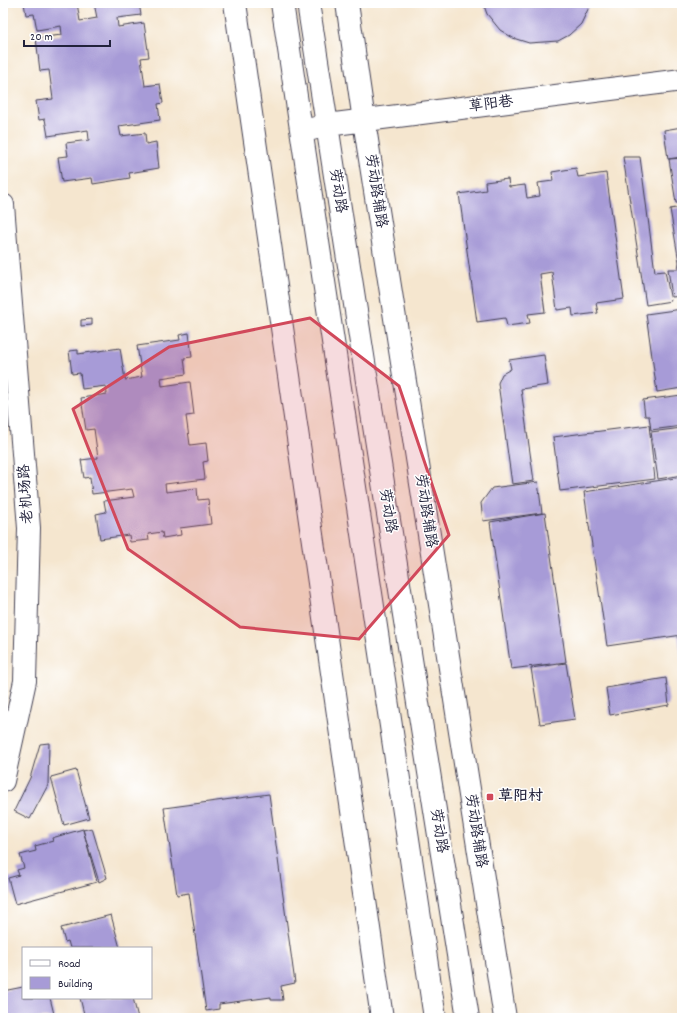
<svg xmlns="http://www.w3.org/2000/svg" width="685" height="1021" viewBox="0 0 685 1021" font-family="Dekko,'LXGW WenKai TC',sans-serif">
	<rect width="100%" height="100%" fill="#fff"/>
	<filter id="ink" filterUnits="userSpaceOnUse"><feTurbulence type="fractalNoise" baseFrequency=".025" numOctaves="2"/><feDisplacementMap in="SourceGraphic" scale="8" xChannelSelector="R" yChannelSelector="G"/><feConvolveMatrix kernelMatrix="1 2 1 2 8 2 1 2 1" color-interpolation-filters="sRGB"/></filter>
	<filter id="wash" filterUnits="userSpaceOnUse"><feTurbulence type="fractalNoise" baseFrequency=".012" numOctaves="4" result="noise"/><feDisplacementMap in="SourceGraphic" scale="16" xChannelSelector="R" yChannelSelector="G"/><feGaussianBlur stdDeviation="0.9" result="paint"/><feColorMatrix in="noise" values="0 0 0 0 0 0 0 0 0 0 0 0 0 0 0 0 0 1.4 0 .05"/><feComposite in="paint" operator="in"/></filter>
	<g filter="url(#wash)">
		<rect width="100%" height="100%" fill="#f5e6cf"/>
		<g id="blocks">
			<path fill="#a79bd7" d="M24,3h53l3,18 17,-3 -3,-15h45l2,12 -24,3 1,9 26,-4 5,34 -8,1 4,28 15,-2 3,19 -5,1 2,16 -41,6 2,10 24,-3 1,11 10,-2 3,26 -30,5 1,5 -37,6 -1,-6 -30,4 -4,-25 10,-1 -2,-13 23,-3 -1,-10 -40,6 -3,-17 -6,1 -3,-19 17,-2 -4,-29 -9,1 -4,-33 26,-3 -1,-9 -24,4 -3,-16 -8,1z
				M483,3h108l-10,21 -12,11 -11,6 -29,2 -16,-5 -13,-8 -13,-16z
				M682,127v30l-14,2 -4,-29z
				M623,157h17l15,115 10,-1 6,30 -25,4z
				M682,158v45h-6l-7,-44z
				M576,168l2,9 28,-4 18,126 -28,4 2,10 -25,3 -1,-8 -15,2 -5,-38 -12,2 5,38 -17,2 2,9 -23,3 -2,-8 -28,4 -18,-128 27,-4 -1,-8 23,-3 1,8 16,-2 2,13 13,-2 -2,-13 15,-2 -1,-9z
				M682,207v89l-10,1 -4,-28h10l1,-7 -9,-53z
				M682,309v79l-25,4 -11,-78z
				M92,319v6l-11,1v-6z
				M189,333l3,24 -8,1 2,16 -25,4 1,8 28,-4 4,33 -8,1 4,29 16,-2 2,18 -5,1 2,17 -40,5 1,8 31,-4 1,12 10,-1 3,25 -31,4 1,7 -18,3 -1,-6 -14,2 1,6 -19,2 -1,-7 -29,4 -4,-25 10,-2 -2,-11 30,-4 -2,-8 -40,5 -2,-17 -6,1 -3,-18 17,-2 -4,-29 -8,1 -5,-32 26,-4 -1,-8 -24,3 -2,-16 -8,1 -3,-23 9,-1v4l42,-6 5,32 17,-3 -5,-31 43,-6 -1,-5z
				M544,355l4,30 -27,4 13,92 -22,3 -14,-101 4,-9 9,-5 -2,-9z
				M682,395v31l-31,4 -2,-14h-4l-2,-16z
				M649,425l6,54 -95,12 -7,-54z
				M682,428v47l-24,4 -7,-47z
				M682,477v158l-75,11 -23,-154z
				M538,482l4,31 -59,8 -2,-18 11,-15z
				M545,513l21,149 -55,7 -21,-147z
				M678,636h4v19h-1z
				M566,663l9,56 -35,5 -9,-56z
				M666,678l3,27 -59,10 -4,-27z
				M49,743l-1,42 -18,34 -16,-8 16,-33 10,-34z
				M76,770l13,48 -25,7 -13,-48z
				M269,794l26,189 -14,3 2,14h-12v-3l-52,7v5l-13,2 -17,-118 -12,2 -13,-87z
				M92,828l15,50 -8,4 -16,-52z
				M83,829l14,53 -82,22 -7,-26 11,-3 -2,-5 7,-2 -4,-13 16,-4 -1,-5 18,-5 -1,-3z
				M111,915l9,33h-50l-2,-7 -3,1 -4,-14z
				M23,987v11h27l5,20h-52v-27z
				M80,998h53l5,20h-53z"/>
		</g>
	</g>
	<g filter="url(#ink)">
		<use href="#blocks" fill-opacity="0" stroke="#423f51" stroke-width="1"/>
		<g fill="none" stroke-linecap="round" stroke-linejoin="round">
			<defs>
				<path id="secondary" d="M235,3l147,1015
					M282,3l153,1015
					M308,3l63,404 97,611
					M347,3l17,118 141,897
					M312,129l15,-4 355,-45
					M3,205l26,323 -4,153 -22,100"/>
			</defs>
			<use href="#secondary" stroke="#423f51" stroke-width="24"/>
			<use href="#secondary" stroke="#fff" stroke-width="22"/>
		</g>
	</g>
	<path fill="#d1495b" fill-opacity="0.2" stroke="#d1495b" stroke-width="3" stroke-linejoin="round" d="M310,318l89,68 50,149 -90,104 -119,-12 -112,-78 -55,-140 96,-62z"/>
	<rect fill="#d1495b" stroke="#fff" stroke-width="1.5" x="486" y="793" width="8" height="8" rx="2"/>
	<g text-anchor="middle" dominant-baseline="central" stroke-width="3" stroke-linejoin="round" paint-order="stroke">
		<g font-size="15" fill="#22223b" stroke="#fff">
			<text transform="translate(491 105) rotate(-7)">草阳巷</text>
			<text transform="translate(337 191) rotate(81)">劳动路</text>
			<text transform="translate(375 191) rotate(81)">劳动路辅路</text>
			<text transform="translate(27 494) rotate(-94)">老机场路</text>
			<text transform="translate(387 511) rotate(81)">劳动路</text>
			<text transform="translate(425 511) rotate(81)">劳动路辅路</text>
			<text transform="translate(438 831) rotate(81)">劳动路</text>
			<text transform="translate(475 831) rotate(81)">劳动路辅路</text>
		</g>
		<g font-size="15" font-weight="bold" fill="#22223b" stroke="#fff" text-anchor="start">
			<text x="498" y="797">草阳村</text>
		</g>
	</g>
	<rect width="685" height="1021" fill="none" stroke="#fff" stroke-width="16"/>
	<rect x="22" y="947" width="130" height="52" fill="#ffffff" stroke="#a7a7b1"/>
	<rect x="30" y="960" width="20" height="6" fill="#ffffff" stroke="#a7a7b1"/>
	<text x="58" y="967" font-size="12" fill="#22223b">Road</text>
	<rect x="30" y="977" width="20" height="12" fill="#a79bd7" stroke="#a7a7b1"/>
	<text x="58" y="987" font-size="12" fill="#22223b">Building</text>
	<path d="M24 40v6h86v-6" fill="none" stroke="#22223b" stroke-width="2"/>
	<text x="30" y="40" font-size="12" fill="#22223b" stroke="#ffffff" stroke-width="3" paint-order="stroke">20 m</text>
</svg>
